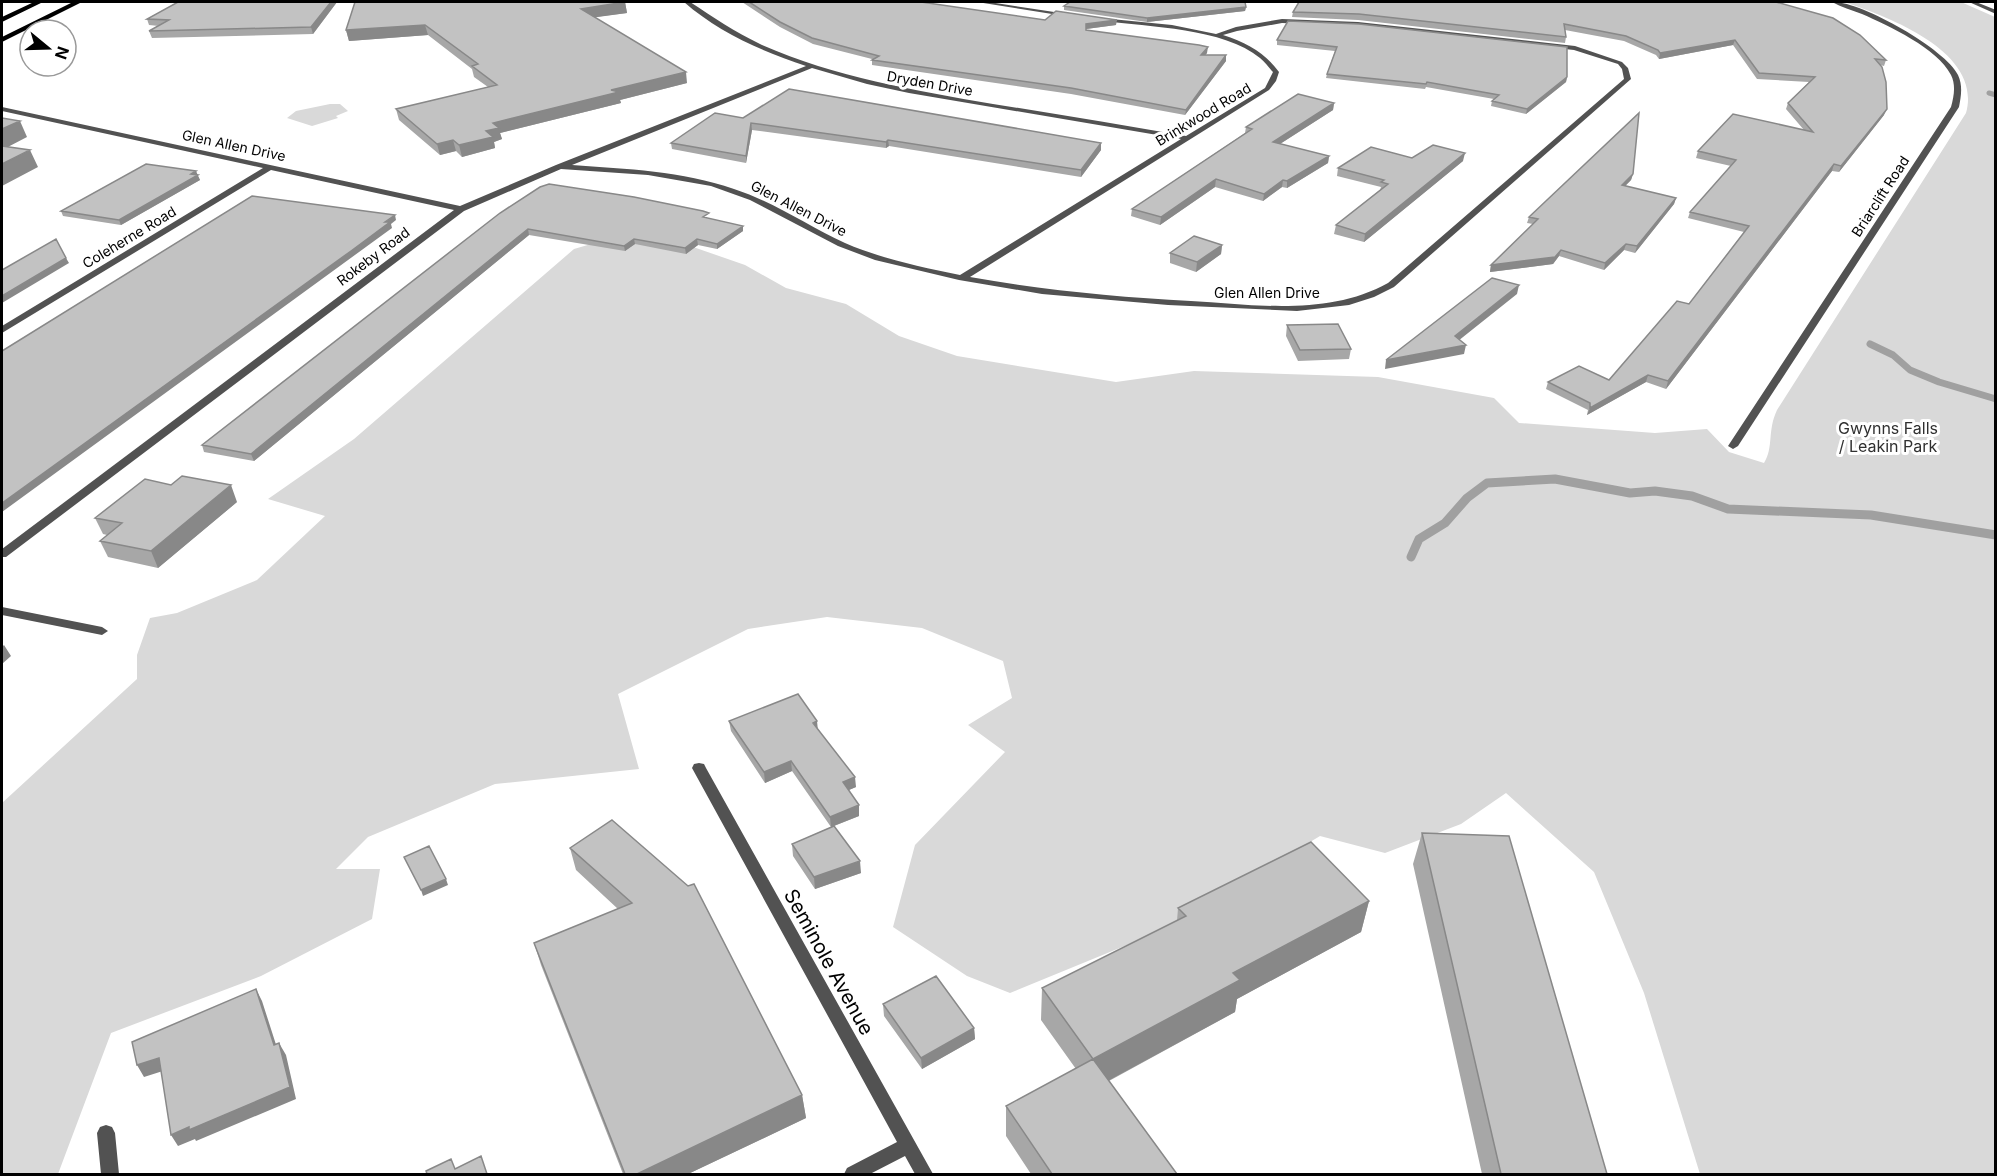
<svg xmlns="http://www.w3.org/2000/svg" width="1997" height="1176" viewBox="0 0 1997 1176" font-family="Inter,sans-serif">
	<rect width="100%" height="100%" fill="#fff"/>
	<path fill="#d9d9d9" d="M1844,2h117l34,15v1157h-295l-56,-181 -50,-121 -88,-79 -45,31 -76,29 -65,-17 -154,93 -156,64 -43,-17 -74,-49 22,-82 90,-93 -37,-27 44,-27 -9,-37 -81,-33 -95,-11 -79,12 -130,65 21,75 -144,15 -127,53 -32,32h44l-8,50 -111,57 -150,57 -53,141h-56v-371l135,-124v-24l13,-37 27,-5 80,-33 68,-64 -57,-17 86,-60 220,-190 41,-12 58,3 72,25 41,23 60,16 53,32 58,20 159,26 78,-11 184,6 116,21 25,25 136,10 52,-4 22,23 35,11c10,-16 3,-32 13,-53l189,-297c17,-61 -77,-96 -122,-111z
		M330,104h10l8,7 -12,5 2,2 -26,8 -25,-8 9,-7z"/>
	<g fill="none" stroke-linecap="round" stroke-linejoin="round">
		<path stroke="#a0a0a0" stroke-width="5" d="M1989,93l7,2"/>
		<path stroke="#a0a0a0" stroke-width="7" d="M1870,344l23,11 17,15 29,12 57,17"/>
		<path stroke="#a0a0a0" stroke-width="9" d="M1411,557l8,-18 26,-16 22,-25 20,-15 68,-4 75,14 25,-2 37,5 36,13 143,6 125,20"/>
		<path fill="#525252" fill-rule="evenodd" d="M684,2h6c23,15 45,30 70,42 74,33 154,46 233,60 65,10 129,21 193,32l79,-48 8,-16c-4,-4 -8,-10 -13,-14 -36,-30 -111,-31 -157,-37l-3,-2 1,-1 71,7 44,9 20,-7 46,-8 76,3 217,24 47,16 6,6 3,11 -237,208 -20,10 -25,8 -52,6 -129,-6 -126,-11 -83,-14 -84,-20 -37,-14 -88,-46 -39,-14 -63,-11 -87,-6 -97,42 -458,346h-4v-8l452,-339 -183,-40 -269,163v-7l261,-158 -261,-57v-4l458,99 96,-41 250,-99c-43,-14 -88,-34 -122,-64zM1282,23l76,3 216,24 44,14 4,5 2,10 -236,204c-59,33 -132,22 -197,18 -74,-4 -148,-11 -221,-24l299,-187 7,-9 3,-9c-15,-20 -32,-29 -56,-37l14,-4zM812,68l55,16 42,9 272,46 -221,136c-39,-8 -78,-16 -115,-32 -37,-17 -71,-41 -111,-54 -52,-18 -107,-20 -162,-24z
			M977,2h12l85,13 -3,2z
			M1832,2c27,-2 114,47 126,73 5,11 3,21 1,32l-221,339 -5,3 -5,-3 223,-339c3,-11 5,-22 0,-32 -14,-27 -62,-49 -89,-61 -10,-4 -21,-7 -30,-12z
			M2,607l100,20 6,4 -6,4 -100,-20z
			M699,763l5,1 2,4 227,406h-18l-10,-18 -35,18h-26l3,-6 50,-26 -205,-374 2,-4z
			M106,1125l6,2 3,6 4,41h-18l-4,-41 3,-6z"/>
		<path fill="#525252" fill-rule="evenodd" d="M1969,2h7l20,8v4z"/>
		<path fill="#000" fill-rule="evenodd" d="M34,2h9l-41,20v-5z
			M73,2h9l-80,40v-5z"/>
	</g>
	<path fill="#a7a7a7" d="M178,2h159l-24,32 -161,4 -3,-7 10,-5 -10,-1 -2,-6z
		M625,2l2,11 -32,4 92,66 -67,17 1,3 -121,30 2,6 -8,3 1,6 -33,9 -6,-6 -16,4 -41,-35 -3,-11 92,-22 -14,-10 -2,-8 -44,-34 -79,6 -3,-11z
		M742,2h58l316,23 -30,4v1l121,23 -2,2 21,6 -41,54 -114,-21 -199,-29v-6l-59,-15 -33,-17z
		M1299,2h485l-1,2 103,56 -2,6 -4,-1 4,50 -45,57 -7,-1 -166,218 -20,-7 -59,33 1,-5 -42,-21 2,-7 61,-2 80,-76 55,-72 -56,-14 2,-6 41,-46 -35,-8 2,-7 106,-21 -18,-21 2,-6 21,-21 -52,-3 -24,-34 -74,14 -3,-4 -32,-14 -59,-11 1,7 -1,6 -207,-23 -66,-3 1,-5z
		M1064,6l182,1 -1,4 -98,11 -83,-12z
		M1288,21l279,56 -1,5 -40,32 -35,-8 1,-5 2,-2 -68,-12 -1,2 -99,-11 1,-4 8,-23 -58,-6v-5z
		M1334,103l-1,7 -53,34 49,12 -1,7 -41,25 -5,-1 -19,14 -48,-14 -55,38 -29,-9 1,-7 113,-76 1,-6z
		M743,118l358,32 -20,27 -192,-31 -3,2 -134,-18 -6,33 -74,-14 -1,-6z
		M1412,158l51,3 -99,81 -30,-8 2,-9 44,-35 1,-3 -44,-11 1,-8z
		M1633,174l-2,6 -6,6 51,12 -2,6 -39,49 -11,-3 -20,20 -45,-14 -6,8 -63,8 1,-7 42,-41 -6,-1 2,-6z
		M197,175l3,5 -79,45 -58,-9 -2,-5z
		M540,187l170,32 33,12 -26,18 -19,-4 -12,9 -51,-10 -10,7 -96,-16 -275,226 -50,-9 -2,-7z
		M1222,245l-1,9 -25,18 -26,-9v-10z
		M1287,325l64,24 -2,10 -51,2 -12,-25z
		M237,502l-79,66 -50,-11 -8,-16 7,-6 -4,-1 -8,-16z
		M729,721l89,9 38,57 -7,3 10,26 -25,10 27,47 -46,16 -22,-33 -1,-12 39,-17 -39,-56 -27,12 -34,-52z
		M1422,833l185,341h-125l-69,-310z
		M570,848l118,38 114,209 4,23 -118,56h-65l-82,-209 -7,-22 84,-34 -42,-39z
		M1369,901l-8,31 -124,67 -2,13 -126,69 68,93h-146l-25,-38v-30l70,-37 -35,-49 1,-32 135,-67 1,-13z
		M883,1004l91,24 1,11 -53,30 -38,-53z"/>
	<path fill="#888" d="M331,2h6l-24,32 -2,-7z
		M625,2l2,11 -44,6 -2,-10z
		M1246,7l-1,4 -98,11v-4z
		M1117,20l-1,5 -30,4v-5z
		M425,25l3,10 -79,6 -3,-11z
		M1735,40l-2,5 -74,14 1,-6z
		M1208,47l-1,6 -6,7v-5z
		M1226,55v6l-41,54 1,-5z
		M686,72l1,11 -67,17 1,3 -121,30 2,6 -8,3 1,6 -33,9 -3,-12 27,-14 7,-8 118,-33z
		M1567,77l-1,5 -40,32 1,-5z
		M1334,103l-1,7 -61,39 1,-7z
		M1887,109l-3,6 -45,57 2,-6z
		M20,121l7,16 -25,13v-21z
		M751,123l1,7 -6,33v-7z
		M453,140l3,11 -16,4 -3,-11z
		M888,140l1,6 -3,2v-6z
		M1101,143v7l-20,27v-7z
		M30,150l8,17 -36,19v-22z
		M1465,153l-2,8 -99,81 1,-8z
		M1329,156l-1,7 -41,25v-7z
		M1834,164l-2,7 -166,218 2,-8z
		M196,171l4,9 -79,45 -2,-5z
		M1633,174l-2,6 -11,11 2,-6z
		M1216,179l-1,8 -55,38 1,-8z
		M1283,180l-1,7 -19,14 1,-7z
		M1676,198l-2,6 -39,49 2,-7z
		M395,215l1,5 -5,4 1,4 -390,284v-9z
		M743,226v5l-26,18v-5z
		M528,229l1,6 -275,226 -3,-7z
		M634,239l1,5 -10,7 -1,-5z
		M697,239l1,6 -12,9 -1,-6z
		M1626,244l-2,6 -20,20 1,-7z
		M1222,245l-1,9 -25,18 1,-10z
		M1561,250l-2,6 -6,8 -63,8 1,-7z
		M66,258l3,5 -67,40v-7z
		M1519,285l-2,9 -64,51 2,-9z
		M1466,345l-2,9 -79,15 1,-9z
		M1648,375l-2,7 -59,33 3,-7z
		M231,485l6,17 -79,66 -7,-17z
		M4,645l7,11 -9,8v-17z
		M817,721l1,10 -5,-8z
		M791,761l1,10 -27,12 -1,-11z
		M855,777l1,10 -12,5 -1,-10z
		M859,805v11l-28,11 -1,-10z
		M860,861l1,12 -46,16 -1,-12z
		M446,879l2,6 -25,11 -2,-6z
		M1369,901l-8,31 -124,67 -2,13 -144,78 2,-31 140,-86z
		M256,989l6,12 18,56 -6,-12z
		M974,1028l1,11 -53,30 -1,-11z
		M279,1043l7,12 10,44 -100,42 -1,-2 -17,7 -7,-11z
		M159,1058l7,12 -22,7 -7,-12z
		M802,1095l4,23 -118,56h-51z"/>
	<path fill="#c2c2c2" stroke="#888" stroke-width="1.5" d="M178,2h153l-20,25 -162,4 20,-11 -22,-1z
		M355,2h270l-44,7 105,63 -75,18 8,2 -126,31 6,5 -13,3 7,6 -34,8 -6,-5 -16,4 -41,-35 101,-24 -25,-19 6,-2 -53,-39 -79,5z
		M749,2h172l124,18 11,-9 61,9 -31,4v6l113,15 9,2 -7,8h25l-40,55 -115,-22 -199,-28 7,-4 -67,-18 -32,-16z
		M1070,2h175l1,5 -99,11 -83,-12z
		M1299,2h480h-3l57,16 27,17 26,25 -11,-1 7,8 4,15 1,27 -46,57 -7,-2 -166,217 -20,-6 -58,33v-5l-42,-21 31,-16 30,14 68,-79 12,3 60,-78 -59,-14 46,-52 -38,-9 35,-37 80,18 -25,-29 27,-26 -56,-4 -24,-33 -75,13 -2,-3 -32,-14 -62,-12 2,13 -207,-23 -66,-2z
		M1288,21l71,3 208,23v30l-40,32 -35,-8 7,-6 -72,-13 -1,2 -99,-10 10,-27 -60,-7z
		M789,89l312,54 -20,27 -193,-30 -2,2 -135,-19 -5,33 -75,-13 44,-30 28,5z
		M1298,94l36,9 -61,39 56,14 -42,25 -4,-1 -19,14 -48,-15 -55,38 -29,-8 120,-80 -6,-2z
		M1639,113l-6,61 -11,11 54,13 -39,48 -11,-2 -21,19 -44,-13 -6,7 -64,8 47,-46 -9,-2z
		M2,118l18,3 -18,8z
		M1433,145l32,8 -100,81 -29,-9 52,-41 -7,-2 3,-2 -46,-12 33,-21 41,11z
		M2,146l28,4 -28,14z
		M146,164l50,7 -5,3 7,1 -79,45 -58,-9z
		M549,184l85,13 69,14 6,2 -6,4 40,9 -26,18 -20,-5 -12,9 -51,-9 -10,7 -96,-17 -277,225 -49,-9 298,-232 40,-26z
		M252,196l143,19 -10,7h5l-39,29 -349,252v-152z
		M1194,236l28,9 -25,17 -27,-9z
		M56,239l10,19 -64,38v-26z
		M1492,278l27,7 -64,51 11,9 -80,15z
		M1338,324l13,25 -51,1 -13,-25z
		M182,476l49,9 -80,66 -51,-10 22,-18 -27,-5 50,-39 26,6z
		M798,694l19,27 -4,2 42,54 -12,5 16,23 -29,12 -39,-56 -27,11 -35,-51z
		M612,820l76,66 6,-2 108,211 -165,79h-12l-91,-231 98,-40 -62,-55z
		M834,826l26,35 -46,16 -22,-33z
		M1422,833l87,3 98,338h-106z
		M1311,842l58,59 -136,72 7,7 -147,79 -51,-71 144,-72 -8,-8z
		M429,846l17,33 -25,11 -17,-33z
		M936,976l38,52 -53,30 -38,-54z
		M256,989l18,56 5,-2 11,44 -101,43v-3l-18,8 -12,-77 -22,7 -5,-23z
		M1093,1059l84,115h-125l-46,-68z
		M481,1156l6,18h-60l-1,-3 25,-12 4,10z"/>
	<g text-anchor="middle" dominant-baseline="central" stroke-width="6" stroke-linejoin="round" paint-order="stroke">
		<g font-size="14" fill="#000" stroke="#fff">
			<text transform="translate(930 83) rotate(10)">Dryden Drive</text>
			<text transform="translate(1203 114) rotate(-31)">Brinkwood Road</text>
			<text transform="translate(234 145) rotate(12)">Glen Allen Drive</text>
			<text transform="translate(1880 196) rotate(-57)">Briarclift Road</text>
			<text transform="translate(799 208) rotate(27)">Glen Allen Drive</text>
			<text transform="translate(129 237) rotate(-31)">Coleherne Road</text>
			<text transform="translate(373 256) rotate(-37)">Rokeby Road</text>
			<text x="1267" y="292">Glen Allen Drive</text>
		</g>
		<g font-size="16" fill="#303030" stroke="#fff">
			<text x="1888" y="428">Gwynns Falls<tspan x="1888" dy="18">/ Leakin Park</tspan></text>
		</g>
		<g font-size="20" fill="#000" stroke="#fff">
			<text transform="translate(829 962) rotate(61)">Seminole Avenue</text>
		</g>
	</g>
	<rect width="1997" height="1176" fill="none" stroke="#000000" stroke-width="6"/>
	<g transform="translate(48 48) rotate(109)"><circle r="28" fill="#ffffff" stroke="#999999" stroke-width="1.5"/>
	<path d="M0-4.5L10 22L0 15L-10 22Z" fill="#000000"/>
	<text y="-9" font-size="16" font-weight="bold" text-anchor="middle" fill="#000000">N</text>
	</g>
</svg>
